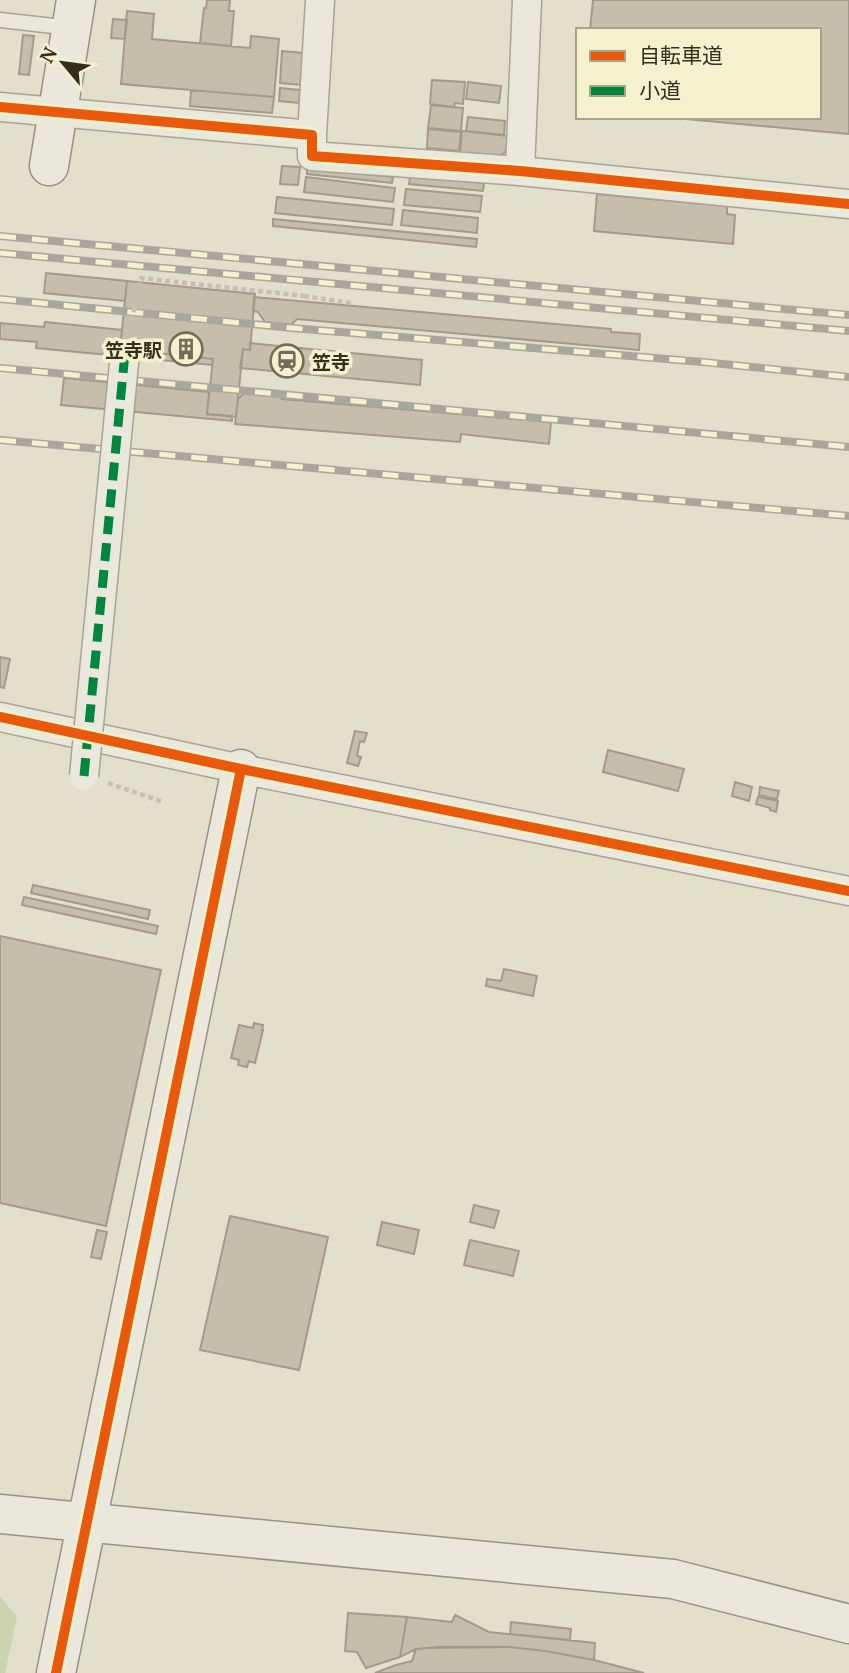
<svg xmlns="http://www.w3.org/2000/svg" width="849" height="1673" viewBox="0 0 849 1673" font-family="'PT Serif','Noto Sans JP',serif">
	<rect width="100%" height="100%" fill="#e2e0ca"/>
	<path fill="#cbd4ac" d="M0,1596l17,21 -12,56h-5z"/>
	<path fill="#c6beab" stroke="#a29b8a" stroke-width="2" d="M207,0h23l-1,11h5l-3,35 -31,-3 4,-35h2z
		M593,0h256v134l-185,-17h155v-87h-229z
		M127,11l27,3 -2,25 98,9 1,-12 28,3 -5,58 -153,-13z
		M113,19l14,1 -2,19 -14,-1z
		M23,35l11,1 -5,39 -10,-1z
		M282,51l22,2 -2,32 -22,-2z
		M432,80l33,2 -2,22 -8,-1 -1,4 -24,-3z
		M468,82l33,4 -2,17 -33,-4z
		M280,88l20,2 -1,13 -20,-2z
		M191,90l83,7 -2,16 -82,-7z
		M431,105l32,3 -2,23 -33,-3z
		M468,117l37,4 -1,14 -38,-4z
		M428,129l33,3 -2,19 -32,-3z
		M462,131l46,5 -1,14 -9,8 -38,-4z
		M282,166l18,1 -2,18 -18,-1z
		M307,168l86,9 -1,6 -85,-9z
		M410,176l74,7 -1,8 -74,-7z
		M306,177l89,11 -2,14 -89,-10z
		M406,189l76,7 -2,16 -76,-7z
		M597,194l130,12v8l8,1 -2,29 -139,-13z
		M277,197l117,12 -2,16 -117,-12z
		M403,210l75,8 -1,15 -76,-8z
		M273,219l204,20 -1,8 -203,-21z
		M46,273l81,8 -2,20 -81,-8z
		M127,281l128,13 -5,56 -7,-1 -7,68 -29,-3 6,-55 -93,-10z
		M254,297l357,32v3l29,2 -1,16 -342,-31 -6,6 -26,-3 -7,-10 -5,-1z
		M45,322l77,8 -2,19 93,10 -1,6 -176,-17 1,-6 -37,-3v-16l44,4z
		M250,343l172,17 -2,25 -180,-17 3,-19 7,1z
		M64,378l145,14 -2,22 25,2v5l-171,-16z
		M247,390l30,3 5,6 269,23 -2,22 -88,-10 -1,8 -225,-18 3,-25z
		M0,657l10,2 -6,29 -4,-1z
		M355,731l12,2 -3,9 -4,-1 -3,15 4,1 -3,9 -11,-3z
		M608,750l76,19 -6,22 -75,-19z
		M735,782l17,5 -3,14 -17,-5z
		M760,787l19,4 -2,8 -18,-4z
		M758,797l20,4 -2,11 -6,-2v-2l-14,-4z
		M33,885l117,25 -2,9 -117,-26z
		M24,897l134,29 -2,8 -134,-29z
		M0,936l161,34 -55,256 -106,-23z
		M504,969l33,7 -4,20 -47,-10 1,-7 14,2z
		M254,1023l9,2 -1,5h1l-8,33 -6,-2 -2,6 -9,-2 1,-5 -8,-2 8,-33 14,3z
		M474,1205l25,6 -5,17 -24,-6z
		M230,1216l98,21 -29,133 -99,-20z
		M382,1222l37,8 -5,24 -37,-9z
		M97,1230l10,2 -6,27 -10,-2z
		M470,1240l49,11 -6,25 -49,-11z
		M348,1613l59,4 -7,40 -34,11 -9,-16 -12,-1z
		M455,1615l34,17 106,11 -1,17 -49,-9 -36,-4 -82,1 -11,1 -16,8 7,-40 45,5z
		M511,1622l60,7 -1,11 -60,-6z
		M439,1647h70l36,4 49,9 50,13h-269l21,-8 16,-4 4,-12z"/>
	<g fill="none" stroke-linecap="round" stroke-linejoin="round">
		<defs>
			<path id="lane" d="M0,20l71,8"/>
			<path id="street" d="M0,107l312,28v21l208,15 329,33
				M312,135l8,-135
				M520,171l7,-171
				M0,717l241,52 608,122"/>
			<path id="secondary" d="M49,166l27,-166
				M0,1514l673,65 176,45
				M56,1673l185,-904"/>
		</defs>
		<use href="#lane" stroke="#a7a494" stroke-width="17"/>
		<use href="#street" stroke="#a7a494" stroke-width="31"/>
		<use href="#secondary" stroke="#979383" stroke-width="41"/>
		<path stroke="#c3c0b2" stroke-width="4.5" stroke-dasharray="5 3.5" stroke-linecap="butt" d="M304,296l48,7
			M108,783l55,19"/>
		<use href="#lane" stroke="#eae8db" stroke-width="14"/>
		<use href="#street" stroke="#eae8db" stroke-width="28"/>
		<use href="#secondary" stroke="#eae8db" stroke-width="38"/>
		<defs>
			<path id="rail" d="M0,236l849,79
				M0,253l849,78
				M0,299l292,29 411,34 146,15
				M0,368l849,79
				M0,440l849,76"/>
		</defs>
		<use href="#rail" stroke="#a9a79c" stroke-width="8"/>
		<use href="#rail" stroke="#f4f1cf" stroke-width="5" stroke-dasharray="16" stroke-linecap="butt"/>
		<defs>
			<path id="street-bridge" d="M84,776l41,-423"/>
		</defs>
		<use href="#street-bridge" stroke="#a7a494" stroke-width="31" stroke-linecap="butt"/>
		<path stroke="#c3c0b2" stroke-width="4.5" stroke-dasharray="5 3.5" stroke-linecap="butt" d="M130,329l11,-51 163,18"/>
		<use href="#street-bridge" stroke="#eae8db" stroke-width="28"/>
		<path stroke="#00873e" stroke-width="9" stroke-dasharray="18 9" stroke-linecap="butt" d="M84,776l41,-423"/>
		<defs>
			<path id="cycleway" d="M0,107l312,28v21l208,15 329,33
				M0,717l241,52 608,122
				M56,1673l185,-904"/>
		</defs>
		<use href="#cycleway" stroke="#f4f1cf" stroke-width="15"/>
		<use href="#cycleway" stroke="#e8590c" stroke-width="10"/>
	</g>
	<defs>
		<symbol id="building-ring" viewBox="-11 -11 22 22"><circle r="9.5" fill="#f4f1cf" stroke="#726c59" stroke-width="1.5"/><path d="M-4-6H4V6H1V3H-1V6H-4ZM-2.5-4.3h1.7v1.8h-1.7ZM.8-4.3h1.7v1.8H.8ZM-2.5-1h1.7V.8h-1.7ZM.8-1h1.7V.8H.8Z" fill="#726c59"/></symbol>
		<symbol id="station-ring" viewBox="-11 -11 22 22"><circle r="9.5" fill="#f4f1cf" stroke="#726c59" stroke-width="1.5"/><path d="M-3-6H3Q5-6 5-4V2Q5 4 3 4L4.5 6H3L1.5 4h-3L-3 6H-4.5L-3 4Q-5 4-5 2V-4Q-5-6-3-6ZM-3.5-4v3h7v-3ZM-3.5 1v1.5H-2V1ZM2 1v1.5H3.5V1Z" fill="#726c59"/></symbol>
	</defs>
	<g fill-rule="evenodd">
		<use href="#building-ring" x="167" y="330" width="38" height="38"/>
		<use href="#station-ring" x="268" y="342" width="38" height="38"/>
	</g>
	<g text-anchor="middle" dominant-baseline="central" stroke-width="7" stroke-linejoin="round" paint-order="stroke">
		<g font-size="19" font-weight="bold" fill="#352d1c" stroke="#f4f1cf" text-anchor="end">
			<text x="162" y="349">笠寺駅</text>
			<text x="312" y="361" text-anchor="start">笠寺</text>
		</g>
	</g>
	<rect x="576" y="28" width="245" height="91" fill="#f4f1cf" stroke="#a8a387" stroke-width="2"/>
	<rect x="590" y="51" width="35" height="10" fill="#e8590c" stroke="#a8a387" stroke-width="2"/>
	<text x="639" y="63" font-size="21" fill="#352d1c">自転車道</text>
	<rect x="590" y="86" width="35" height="10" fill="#00873e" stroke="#a8a387" stroke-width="2"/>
	<text x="639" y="98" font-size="21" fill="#352d1c">小道</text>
	<g transform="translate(63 63) rotate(299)" stroke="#f4f1cf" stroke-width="5" paint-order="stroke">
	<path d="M0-5L12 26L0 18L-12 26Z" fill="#352d1c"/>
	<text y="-10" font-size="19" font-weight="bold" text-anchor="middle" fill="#352d1c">N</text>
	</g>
</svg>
